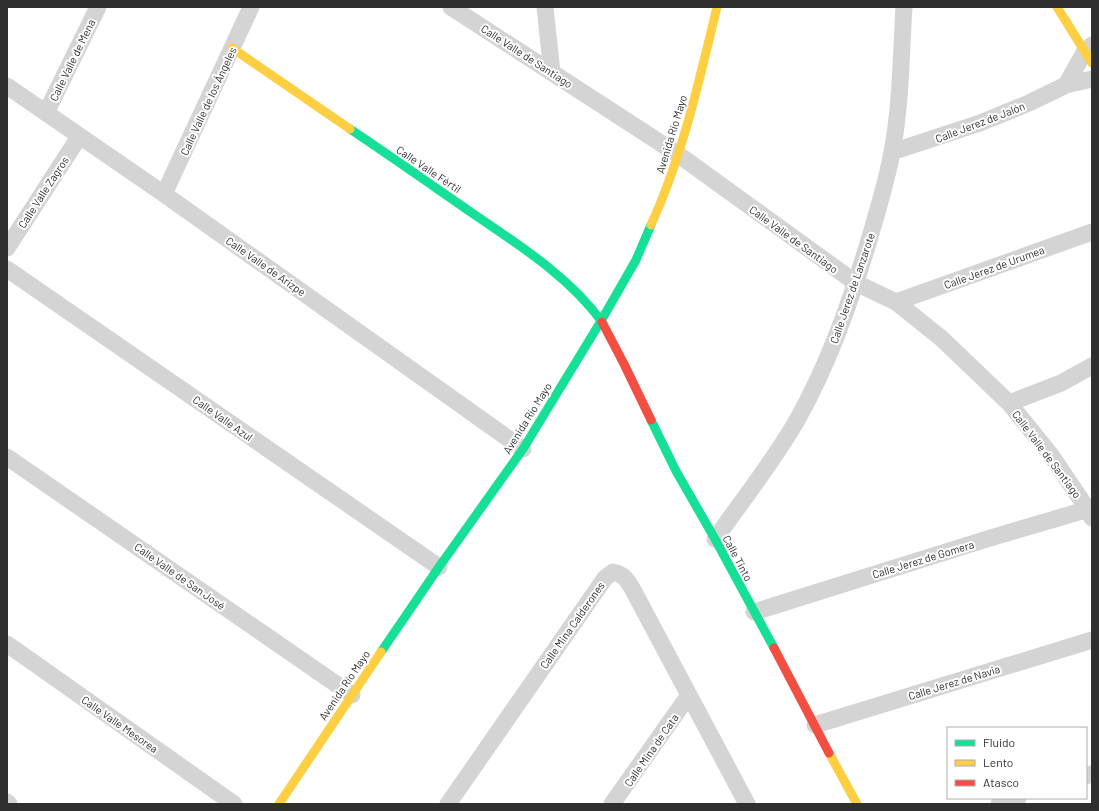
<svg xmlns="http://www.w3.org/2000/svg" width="1099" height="811" viewBox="0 0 1099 811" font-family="Barlow,sans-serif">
	<rect width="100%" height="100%" fill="#fff"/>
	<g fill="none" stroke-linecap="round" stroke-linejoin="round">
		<path stroke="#d4d4d4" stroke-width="17" d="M451,7l228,148 177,128 40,19 45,36 68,65 42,52 37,55 4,8
			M545,7l7,66
			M1066,85l19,-34 7,-6
			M7,86l157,108 359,255
			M46,113l52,-106
			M892,152l88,-29 49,-20 37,-18 26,-6
			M164,194l87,-187
			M7,248l72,-111
			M7,269l432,298
			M896,302l196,-70
			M1009,403l52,-20 31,-17
			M7,457l345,238
			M715,539c27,-38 57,-76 81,-117 33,-58 55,-122 74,-185 8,-28 17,-57 22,-85 9,-48 9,-97 12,-145
			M754,612l233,-73 105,-31
			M7,644l227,160
			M815,725l277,-85
			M1086,776l6,-2
			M7,802l2,2
			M448,804l157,-226 8,-6c11,2 14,8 19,16l115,216
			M612,804l77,-109
			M999,804l19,-6"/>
		<path stroke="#16e098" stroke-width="9" d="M350,129c42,28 83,57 125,86 44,30 96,63 127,107
			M651,420l25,51 39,68 59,109
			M381,652l58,-85 84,-118 78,-128 35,-61 15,-35"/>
		<path stroke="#ffcf43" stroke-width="9" d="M1057,7l35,56
			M232,48l118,81
			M651,225c32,-70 48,-144 66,-218
			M829,753l28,51
			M279,804l102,-152"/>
		<path stroke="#f24e42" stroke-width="9" d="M602,322l22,42 27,56
			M774,648l55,105"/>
	</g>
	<g text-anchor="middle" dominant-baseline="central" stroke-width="4" stroke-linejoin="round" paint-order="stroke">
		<g font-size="11" fill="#2f2f2f" stroke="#fff">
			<text transform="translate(527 56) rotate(33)">Calle Valle de Santiago</text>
			<text transform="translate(72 60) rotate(-64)">Calle Valle de Mena</text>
			<text transform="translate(208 101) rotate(-65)">Calle Valle de los Ángeles</text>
			<text transform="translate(980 122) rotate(-21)">Calle Jerez de Jalón</text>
			<text transform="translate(671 134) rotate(-73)">Avenida Río Mayo</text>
			<text transform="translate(429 169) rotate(34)">Calle Valle Fértil</text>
			<text transform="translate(43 192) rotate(-57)">Calle Valle Zagros</text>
			<text transform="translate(794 239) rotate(36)">Calle Valle de Santiago</text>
			<text transform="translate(266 266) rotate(35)">Calle Valle de Arizpe</text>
			<text transform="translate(994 267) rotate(-20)">Calle Jerez de Urumea</text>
			<text transform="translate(852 288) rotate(-71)">Calle Jerez de Lanzarote</text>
			<text transform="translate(223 418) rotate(35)">Calle Valle Azul</text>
			<text transform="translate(527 418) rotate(-58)">Avenida Río Mayo</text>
			<text transform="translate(1047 454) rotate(53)">Calle Valle de Santiago</text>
			<text transform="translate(738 558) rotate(62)">Calle Tinto</text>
			<text transform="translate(923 559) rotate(-17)">Calle Jerez de Gomera</text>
			<text transform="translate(180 576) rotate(35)">Calle Valle de San José</text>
			<text transform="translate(572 625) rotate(-55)">Calle Mina Calderones</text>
			<text transform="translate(954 682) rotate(-17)">Calle Jerez de Navia</text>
			<text transform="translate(344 685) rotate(-56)">Avenida Río Mayo</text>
			<text transform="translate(120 724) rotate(35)">Calle Valle Mesorea</text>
			<text transform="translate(651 750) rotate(-55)">Calle Mina de Cata</text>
		</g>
	</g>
	<rect width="1099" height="811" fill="none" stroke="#2f2f2f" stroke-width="16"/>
	<rect x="947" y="727" width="140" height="72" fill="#ffffff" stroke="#acacac"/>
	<rect x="955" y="740" width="20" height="6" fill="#16e098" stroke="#acacac"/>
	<text x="983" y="747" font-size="12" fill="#2f2f2f">Fluido</text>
	<rect x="955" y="760" width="20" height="6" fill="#ffcf43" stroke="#acacac"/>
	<text x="983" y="767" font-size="12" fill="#2f2f2f">Lento</text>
	<rect x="955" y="780" width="20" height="6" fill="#f24e42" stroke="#acacac"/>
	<text x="983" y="787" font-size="12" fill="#2f2f2f">Atasco</text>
</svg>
